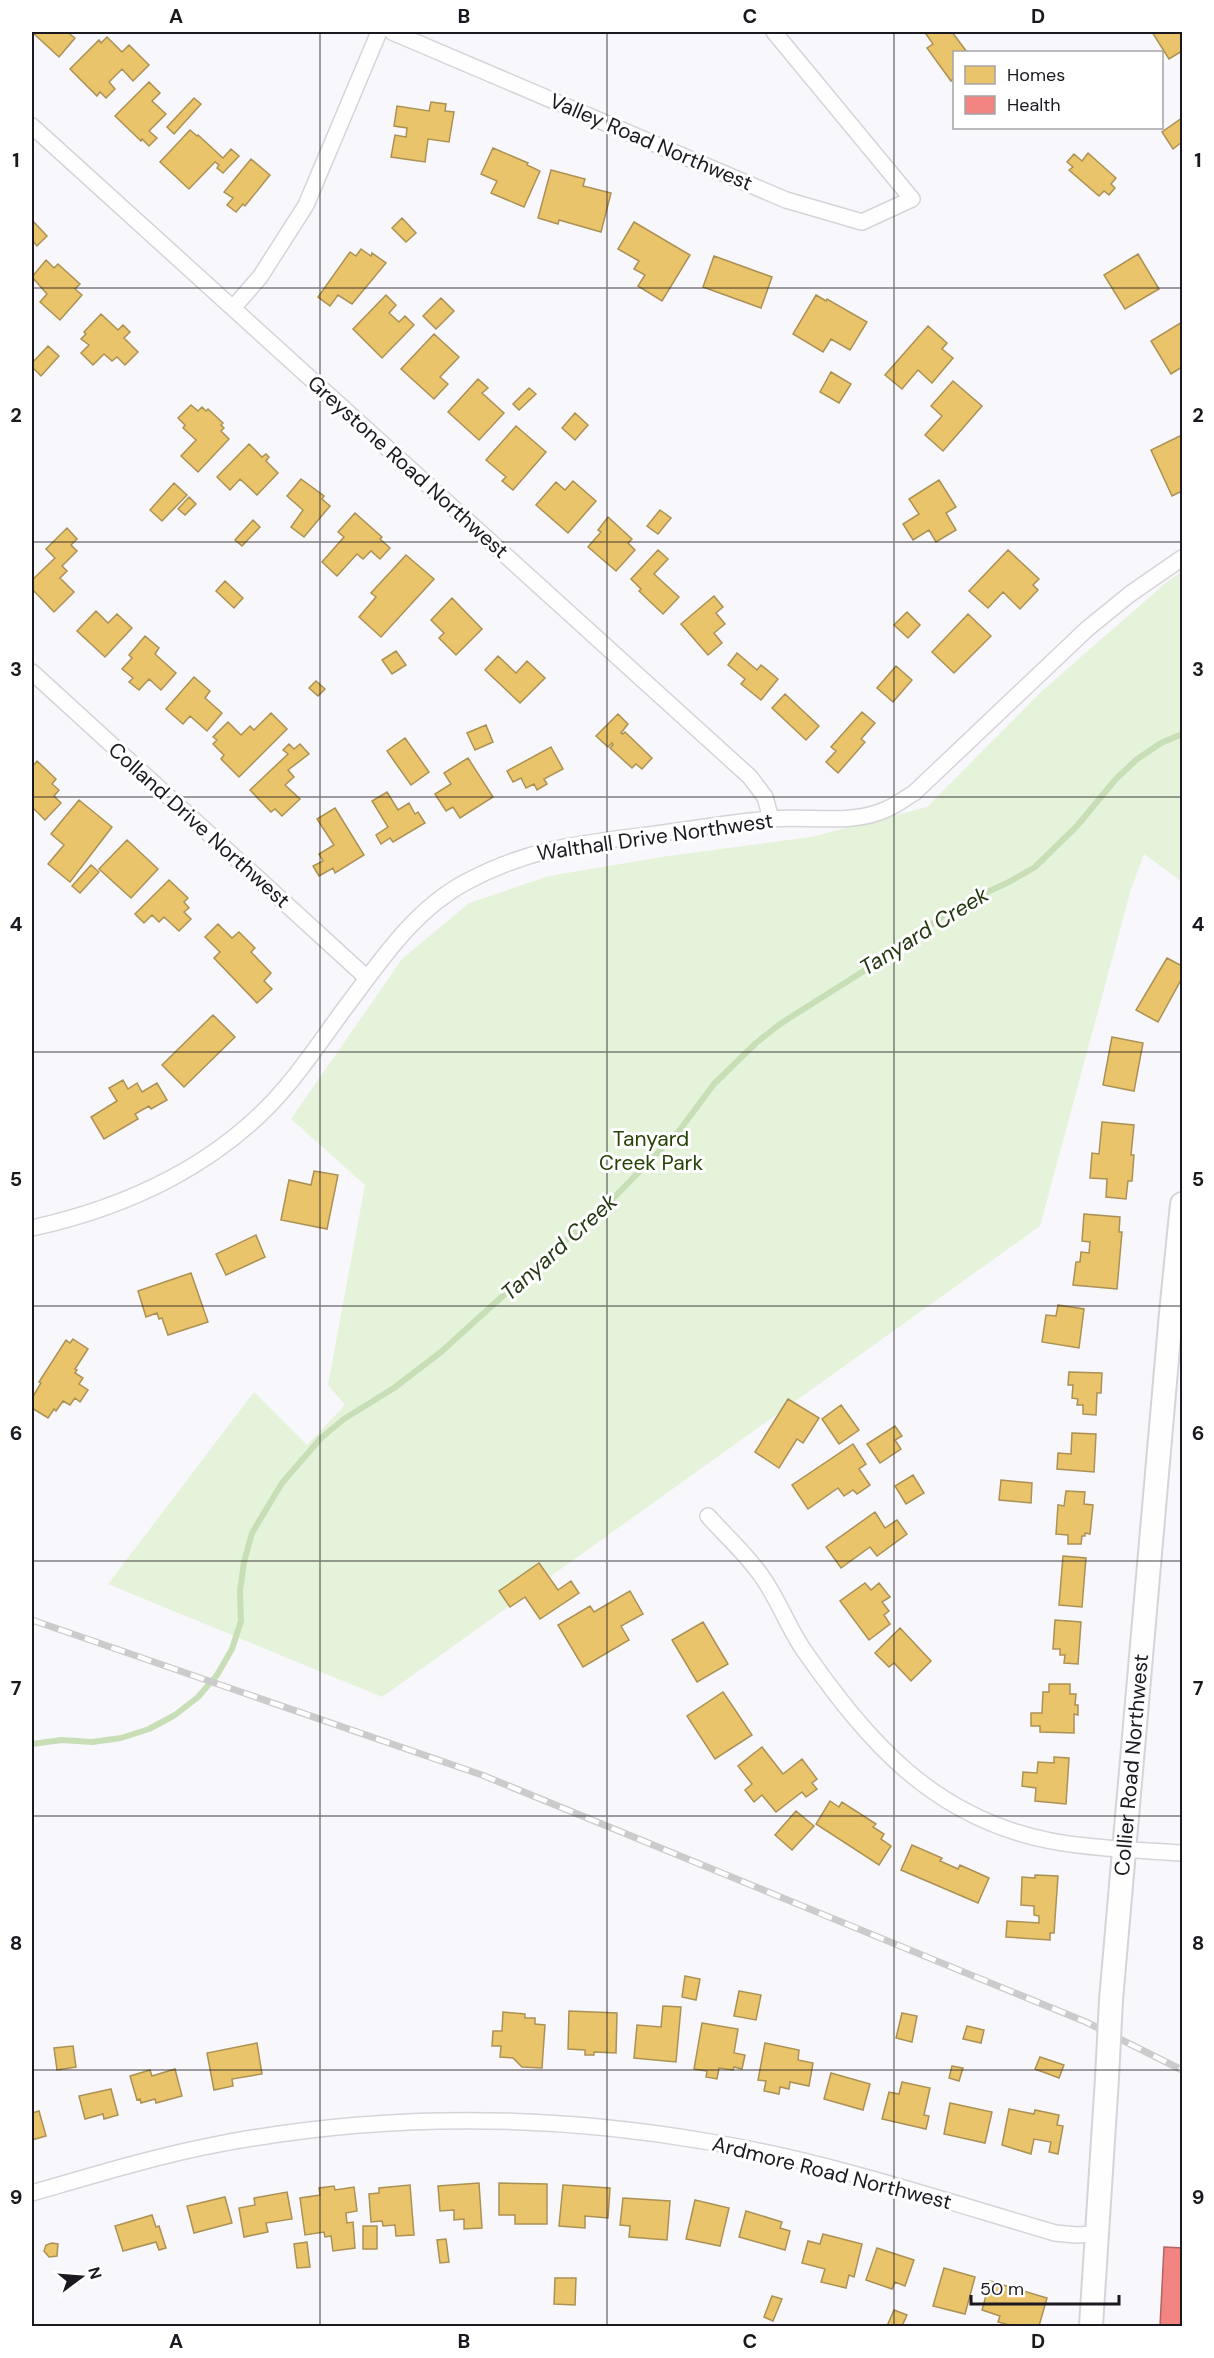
<svg xmlns="http://www.w3.org/2000/svg" width="1214" height="2358" viewBox="0 0 1214 2358" font-family="'DM Sans',sans-serif">
	<rect width="100%" height="100%" fill="#f8f7fc"/>
	<path fill="#e4f3d9" d="M1182,572v310l-38,-28 -13,35 -91,337 -658,471 -274,-113 146,-192 53,53 38,-40 -17,-20 37,-200 -74,-66 111,-160 67,-56 80,-27 119,-20 143,-19 116,-30 116,-117 125,-109z"/>
	<path fill="#e9c46a" stroke="#ab9154" stroke-width="1.5" d="M32,32h35l8,6 -16,19z
		M930,32h22l15,20h-13v26l-3,3 -24,-33 6,-4 -7,-10z
		M1152,32h30v19l-13,8z
		M107,37l15,15 7,-7 20,20 -16,16 -11,-12 -13,13 6,7 -9,9 -6,-6 -3,4 -27,-27 29,-29 2,3z
		M149,82l11,11 -8,8 14,13 -17,17 8,7 -8,8 -7,-7 -1,2 -26,-25z
		M194,98l7,6 -27,30 -7,-7z
		M431,102l15,2 -1,7 9,1 -5,30 -21,-3 -3,23 -34,-5 4,-22 11,2 1,-9 -13,-2 3,-20 32,5z
		M1182,118v24l-9,7 -11,-17z
		M190,130l7,6 1,-1 25,23 8,-9 8,7 -16,17 -6,-5 2,-3 -4,-3 -26,27 -29,-27z
		M493,148l35,15 -1,2 13,6 -16,36 -33,-14 6,-12 -16,-7z
		M1088,153l28,25 -5,6 4,4 -6,7 -5,-4 -5,5 -30,-26 4,-3 -6,-5 7,-8 8,7z
		M251,159l19,16 -25,31 -2,-2 -7,8 -9,-7 6,-7 -9,-6z
		M551,170l34,9 -2,7 28,7 -10,39 -42,-12 -1,4 -20,-6z
		M402,218l14,15 -10,9 -14,-14z
		M32,220l15,16 -10,10 -5,-6z
		M634,222l56,33 -28,46 -24,-15 7,-11 -11,-6 5,-8 -21,-12z
		M361,249l10,7 1,-3 14,10 -34,41 -14,-9 -8,11 -12,-9 32,-45 6,4z
		M1138,254l21,35 -34,20 -21,-34z
		M714,256l58,21 -11,31 -58,-21z
		M46,260l8,8 4,-4 22,20 -5,5 7,6 -22,25 -20,-18 7,-8 -15,-17z
		M386,295l10,10 -7,8 10,9 6,-6 9,9 -32,33 -29,-29z
		M816,295l10,6 1,-2 40,23 -17,28 -19,-11 -8,13 -30,-18z
		M441,298l13,13 -18,18 -13,-13z
		M101,314l17,16 5,-5 7,7 -6,6 14,14 -13,13 -8,-8 -5,4 -8,-7 -11,11 -12,-12 8,-8 -8,-6 5,-5 -2,-2z
		M1182,322v45l-11,7 -20,-33z
		M928,326l19,17 -5,6 11,9 -21,25 -14,-13 -16,19 -17,-14z
		M434,334l25,23 -19,20 8,7 -14,15 -33,-30z
		M48,346l11,10 -18,20 -9,-9v-4z
		M831,372l20,12 -12,19 -19,-11z
		M478,379l10,9 -6,5 22,20 -25,27 -31,-28z
		M953,381l29,25 -39,45 -18,-16 17,-19 -11,-10z
		M529,388l7,6 -17,16 -6,-6z
		M191,405l7,6 4,-4 4,4 2,-2 15,14 -2,2 3,3 -3,3 8,8 -31,33 -17,-16 15,-16 -13,-12 2,-3 -7,-7z
		M575,413l13,12 -13,15 -13,-12z
		M516,426l30,26 -33,38 -11,-9 4,-4 -20,-17z
		M1182,435v56l-10,5 -21,-46z
		M249,444l13,13 4,-3 3,3 -3,4 12,12 -21,22 -17,-16 -10,11 -13,-13z
		M301,479l23,17 -2,3 8,7 -26,31 -13,-10 12,-17 -16,-14z
		M939,480l17,27 -10,6 10,17 -20,12 -7,-12 -16,10 -10,-16 16,-10 -10,-15z
		M573,481l23,20 -28,32 -32,-28 20,-23 9,8z
		M174,483l13,12 -25,26 -12,-11z
		M189,497l7,7 -11,11 -7,-6z
		M660,510l11,8 -13,16 -11,-8z
		M355,513l27,24 -2,2 10,9 -10,11 -9,-8 -8,8 -6,-5 -20,22 -15,-14 22,-25 -6,-5z
		M608,517l24,22 -4,4 7,7 -19,21 -28,-24 13,-15 -3,-2z
		M253,520l7,7 -18,19 -7,-6z
		M67,528l10,11 -6,6 6,6 -15,15 5,5 -7,7 14,14 -20,20 -22,-23v-9l23,-22 -9,-9z
		M658,550l10,9 -14,15 25,23 -16,17 -24,-23 2,-2 -10,-10z
		M1008,550l31,29 -6,6 5,5 -18,19 -17,-17 -15,16 -19,-17z
		M406,555l28,24 -53,58 -22,-20 17,-20 -5,-4z
		M225,581l18,17 -9,10 -18,-17z
		M714,596l9,11 -7,6 9,11 -11,9 8,10 -14,12 -27,-31z
		M452,598l30,31 -26,26 -17,-17 5,-5 -13,-13z
		M96,611l12,12 9,-9 15,14 -27,29 -28,-26z
		M907,612l13,13 -12,13 -14,-13z
		M968,614l23,22 -37,37 -22,-21z
		M145,636l14,12 -4,6 21,19 -15,17 -12,-11 -10,11 -10,-8 4,-4 -11,-9 10,-11 -3,-3z
		M396,651l10,14 -14,9 -10,-14z
		M737,653l20,17 4,-5 17,14 -17,21 -20,-16 4,-5 -17,-14z
		M498,656l18,17 11,-12 18,17 -25,25 -35,-33z
		M896,666l16,14 -19,22 -16,-14z
		M194,677l16,14 -5,7 17,15 -15,18 -17,-15 -7,8 -17,-15z
		M316,681l9,8 -7,7 -9,-8z
		M785,694l34,32 -13,14 -34,-32z
		M862,712l13,11 -14,16 4,3 -27,31 -12,-11 10,-11 -5,-4z
		M271,713l16,16 -48,48 -18,-18 3,-4 -11,-11 4,-4 -4,-3 15,-15 13,13 9,-9 4,4z
		M618,714l10,10 -7,9 2,1 2,-2 27,26 -10,11 -6,-5 -4,4 -22,-20 3,-3 -1,-2 -4,4 -12,-11z
		M486,725l7,17 -18,8 -8,-17z
		M405,738l24,34 -18,13 -24,-34z
		M289,744l5,5 6,-5 9,10 -21,16 6,7 -9,8 15,14 -18,17 -7,-7 -4,3 -21,-22 38,-36 -5,-4z
		M551,747l12,22 -19,10 3,5 -10,6 -3,-6 -8,4 -5,-10 -8,4 -6,-11z
		M468,758l25,39 -33,21 -7,-11 -7,4 -11,-17 16,-10 -7,-11z
		M37,761l19,18 -4,5 7,6 -5,6 7,7 -16,17 -13,-13v-40z
		M387,792l11,18 11,-7 6,11 3,-2 7,11 -32,19 -3,-4 -9,6 -5,-9 12,-8 -16,-26z
		M79,800l33,27 -42,55 -22,-18 16,-19 -13,-11z
		M335,808l29,47 -29,18 -2,-5 -14,8 -6,-10 10,-5 -4,-7 15,-9 -17,-26z
		M127,840l31,29 -27,29 -32,-29z
		M91,865l8,7 -19,21 -8,-7z
		M169,880l19,18 -4,4 5,6 -5,4 7,7 -12,12 -15,-14 -5,5 -7,-7 -8,8 -9,-9z
		M218,924l14,14 7,-6 16,16 -4,4 20,21 -7,8 8,8 -15,14 -43,-45 6,-6 -15,-15z
		M1167,958l15,8v12l-24,44 -22,-12z
		M213,1015l22,22 -51,50 -22,-22z
		M1112,1037l31,6 -9,48 -31,-6z
		M123,1080l5,9 9,-6 5,9 15,-9 10,17 -16,9 -2,-3 -14,8 3,5 -34,20 -13,-22 26,-16 -8,-13z
		M1102,1122l32,3 -3,30h3l-2,26h-4l-2,18 -20,-2 1,-18 -17,-1 2,-25 7,1z
		M314,1171l24,4 -11,54 -46,-9 8,-40 22,5z
		M1084,1214l36,3 -1,15h3l-5,57 -44,-4 3,-23h4l1,-10 8,1 1,-11 -8,-1z
		M256,1235l9,22 -39,18 -10,-21z
		M191,1273l17,49 -40,13 -6,-17 -3,1 -2,-6 -11,4 -8,-26z
		M1058,1305l26,4 -5,39 -37,-6 4,-27 10,1z
		M73,1339l15,10 -13,20 2,1 -2,3 8,5 -4,6 9,6 -8,12 -5,-4 -5,7 -7,-4 -7,10 -2,-2 -6,9 -16,-10v-10l9,-15 -2,-1 27,-42 4,3z
		M1069,1372l33,1 -1,20h-4l-1,22 -13,-1v-9h-6l1,-6 -6,-1 1,-13h-5z
		M788,1399l31,19 -16,25 -6,-4 -18,29 -24,-16z
		M841,1405l18,25 -20,14 -17,-25z
		M895,1426l7,10 -7,4 6,9 -21,14 -13,-19z
		M1072,1433l24,1 -2,38 -37,-3 1,-16 13,1z
		M853,1444l13,20 -7,5 11,16 -13,9 -4,-4 -9,6 -6,-8 -30,21 -16,-24z
		M913,1475l11,18 -18,11 -11,-18z
		M1001,1480l31,3 -1,20 -32,-3z
		M1066,1491l19,1 -1,12 9,1 -3,29 -5,-1v3h-3l-1,8h-13v-9l-12,-1 2,-29 6,1z
		M875,1512l10,16 12,-8 10,14 -30,22 -7,-9 -29,21 -15,-21z
		M1063,1556l23,2 -4,49 -23,-2z
		M539,1563l19,27 13,-9 8,12 -39,26 -15,-22 -15,10 -11,-16z
		M865,1583l6,7 8,-7 11,14 -8,5 7,9 -5,4 6,9 -21,16 -29,-39z
		M630,1591l13,23 -22,12 8,14 -46,27 -25,-42 32,-19 4,6z
		M1055,1620l26,2 -3,42 -14,-1 1,-8h-5v-6h-7z
		M703,1622l25,42 -31,18 -25,-42z
		M900,1628l31,33 -20,20 -17,-18 -5,4 -14,-14z
		M1049,1684h21v10h6l-1,11h3v10l-4,-1v19l-34,-1v-6h-9v-13h11l1,-21h6z
		M723,1692l29,43 -37,24 -28,-43z
		M762,1747l21,27 19,-15 15,20 -5,4 5,6 -11,8 -4,-5 -26,20 -14,-17 -8,7 -9,-12 7,-6 -14,-18z
		M1054,1757l15,1 -3,46 -31,-3 1,-13 -14,-2 1,-14 14,1 1,-11 16,1z
		M830,1801l9,6 3,-5 34,22 -3,3 11,7 -3,5 10,7 -12,19 -63,-41z
		M796,1811l18,15 -22,24 -17,-15z
		M912,1845l30,13 -2,3 18,8 2,-4 29,13 -11,25 -77,-33z
		M1035,1875l23,1 -4,57h-4v7l-44,-3 1,-16 32,2v-7l-5,-1v-9l-13,-1 1,-28 13,1z
		M685,1976l15,3 -4,21 -14,-3z
		M739,1991l22,4 -5,25 -22,-4z
		M663,2006l18,1 -5,55 -42,-4 3,-33 24,2z
		M569,2011l48,2 -1,40 -22,-1v3h-9v-5l-17,-1z
		M503,2012l22,2v4h10v6l10,1 -3,43 -20,-1 -9,-9 -13,-1 1,-11h-9l1,-15h9z
		M902,2013l15,3 -5,26 -16,-4z
		M702,2023l36,6 -4,24 11,2 -3,14 -8,-2 -1,3 -14,-2 -2,11 -11,-2 1,-6 -13,-2z
		M967,2026l17,4 -3,13 -18,-4z
		M257,2043l5,31 -30,5 1,7 -19,4 -7,-37z
		M765,2043l34,7 -1,10 15,3 -4,23 -19,-4 -1,7 -9,-2 -1,7 -15,-3 2,-10 -8,-1z
		M73,2046l3,21 -19,3 -3,-22z
		M1040,2057l24,8 -5,13 -24,-9z
		M952,2066l11,2 -4,13 -10,-3z
		M175,2069l7,27 -26,7 -1,-4 -14,4 -1,-4 -3,1 -7,-24 20,-6 2,6z
		M831,2073l39,11 -7,26 -39,-11z
		M902,2082l28,6 -6,27 5,1 -3,13 -44,-10 7,-27 10,2z
		M111,2089l7,26 -14,4 -1,-5 -18,5 -6,-23z
		M950,2103l42,9 -7,31 -41,-9z
		M1009,2109l25,5 1,-4 24,5 -2,10 6,1 -5,28 -9,-2 2,-10 -17,-3 -3,15 -29,-9z
		M39,2111l7,25 -14,4v-27z
		M479,2183l3,45 -18,1v-10l-10,1v-10l-14,1 -2,-25z
		M499,2183l48,1v40h-32v-9h-16z
		M410,2185l4,50 -18,1 -1,-11 -12,1 -1,-5 -11,1 -2,-28 10,-1v-5z
		M563,2185l47,3 -2,30 -23,-2v12l-26,-2z
		M334,2186l1,4 19,-3 3,24 -11,2 1,10 6,-1 2,26 -22,3 -2,-15 -6,1 -1,-5 -19,3 -5,-37 20,-3 -1,-7z
		M287,2192l5,27 -26,4 2,9 -24,5 -5,-29 16,-3 -1,-7z
		M225,2197l7,26 -38,10 -7,-27z
		M623,2198l47,3 -3,39 -38,-3 1,-11 -10,-1z
		M695,2200l34,8 -9,38 -34,-7z
		M746,2211l36,11 -2,6 10,3 -5,19 -46,-13z
		M152,2215l4,12 3,-1 7,22 -7,2 -3,-8 -33,9 -8,-25z
		M363,2226h14v23h-14z
		M823,2234l39,10 -8,33 -5,-2 -3,13 -25,-6 4,-13 -23,-6 6,-22 12,3z
		M446,2239l3,23 -9,1 -3,-23z
		M307,2242l3,25 -13,1 -3,-24z
		M52,2243l6,1 -1,12 -8,1 -5,-6 2,-6z
		M877,2248l37,12 -9,26 -10,-4 -3,7 -26,-9z
		M944,2268l31,9 -10,37 -32,-8z
		M555,2278h21l-1,27 -21,-1z
		M990,2281l57,17 -8,28h-26l-15,-4 2,-6 -18,-6z
		M772,2296l10,3 -9,22 -9,-4z
		M894,2310l13,5 -5,11h-15z"/>
	<path fill="#f28482" stroke="#b26464" stroke-width="1.5" d="M1164,2247l18,1v78h-22z"/>
	<g fill="none" stroke-linecap="round" stroke-linejoin="round">
		<path stroke="#c8deb7" stroke-width="6" d="M32,1744l30,-4 30,2 29,-4 28,-9 26,-14 23,-18 19,-22 15,-26 9,-28 -1,-30 4,-29 8,-29 30,-50 39,-45 23,-19 50,-31 47,-36 109,-99 46,-37 83,-85 35,-47 42,-41 24,-19 109,-69 68,-49 52,-24 26,-15 42,-41 38,-46 21,-20 25,-17 21,-9"/>
		<defs>
			<path id="street" d="M392,32l394,168 76,22 50,-23 -138,-167
				M32,126l718,651 15,20 6,22
				M233,308l27,-31 46,-72 73,-173
				M32,672l335,306
				M32,1228c96,-21 189,-64 254,-141 22,-26 41,-55 62,-83 34,-45 67,-95 118,-122 65,-35 119,-39 190,-48 38,-5 75,-12 113,-15 39,-4 82,7 118,-10 10,-4 18,-11 27,-16l173,-164 43,-35 52,-36
				M708,1516c16,18 35,35 49,54 19,23 29,54 46,79 65,93 130,169 248,192 43,8 88,9 131,12
				M32,2193c62,-18 124,-37 187,-49 162,-31 329,-30 491,-2 117,19 232,58 345,91l21,2 21,-1"/>
			<g id="secondary">
				<path id="s1" d="M1111,2000l60,-687 11,-109"/>
				<path d="M1091,2326l16,-248"/>
			</g>
		</defs>
		<use href="#street" stroke="#d5d4d9" stroke-width="18"/>
		<use href="#secondary" stroke="#d5d4d9" stroke-width="26"/>
		<use href="#street" stroke="#fefeff" stroke-width="15"/>
		<use href="#secondary" stroke="#fefeff" stroke-width="22"/>
		<defs>
			<path id="rail" d="M32,1620l450,155 604,247 96,48"/>
		</defs>
		<use href="#rail" stroke="#cbcbcc" stroke-width="7"/>
		<use href="#rail" stroke="#fff" stroke-width="4.5" stroke-dasharray="14" stroke-linecap="butt"/>
		<defs>
			<path id="secondary-bridge" d="M1107,2078l4,-78"/>
		</defs>
		<use href="#secondary-bridge" stroke="#d5d4d9" stroke-width="26" stroke-linecap="butt"/>
		<use href="#secondary-bridge" stroke="#fefeff" stroke-width="22"/>
	</g>
	<path fill="none" stroke="#1b191f" stroke-width="1.5" stroke-opacity="0.55" d="M320,32v2294M607,32v2294M894,32v2294M32,288h1150M32,542h1150M32,797h1150M32,1052h1150M32,1306h1150M32,1561h1150M32,1816h1150M32,2070h1150"/>
	<g text-anchor="middle" dominant-baseline="central" stroke-width="6" stroke-linejoin="round" paint-order="stroke">
		<g font-size="21" fill="#1b191f" stroke="#fff">
			<text transform="translate(651 142) rotate(23)">Valley Road Northwest</text>
			<text transform="translate(408 467) rotate(42)">Greystone Road Northwest</text>
			<text transform="translate(199 825) rotate(42)">Colland Drive Northwest</text>
			<text transform="translate(655 837) rotate(-8)">Walthall Drive Northwest</text>
			<text stroke="none"><textPath href="#s1" startOffset="236">Collier Road Northwest</textPath></text>
			<text transform="translate(832 2173) rotate(14)">Ardmore Road Northwest</text>
		</g>
		<g font-size="21" fill="#264103" stroke="#fff">
			<text x="651" y="1139">Tanyard<tspan x="651" dy="24">Creek Park</tspan></text>
		</g>
		<g font-size="22" font-style="italic" fill="#253810" stroke="#fff">
			<text transform="translate(924 931) rotate(-32)">Tanyard Creek</text>
			<text transform="translate(559 1247) rotate(-42)">Tanyard Creek</text>
		</g>
	</g>
	<rect width="1214" height="2358" fill="none" stroke="#ffffff" stroke-width="66"/>
	<rect x="953" y="51" width="210" height="78" fill="#ffffff" stroke="#a4a3a5" stroke-width="1.5"/>
	<rect x="965" y="66" width="30" height="18" fill="#e9c46a" stroke="#a4a3a5" stroke-width="1.5"/>
	<text x="1007" y="81" font-size="18" fill="#1b191f">Homes</text>
	<rect x="965" y="96" width="30" height="18" fill="#f28482" stroke="#a4a3a5" stroke-width="1.5"/>
	<text x="1007" y="111" font-size="18" fill="#1b191f">Health</text>
	<g transform="translate(81 2277) rotate(74)" stroke="#ffffff" stroke-width="4.5" paint-order="stroke">
	<path d="M0-4.5L10 22L0 15L-10 22Z" fill="#1b191f"/>
	<text y="-9" font-size="16" font-weight="bold" text-anchor="middle" fill="#1b191f">N</text>
	</g>
	<path d="M971 2295v9h148v-9" fill="none" stroke="#1b191f" stroke-width="3"/>
	<text x="980" y="2295" font-size="18" fill="#1b191f" stroke="#ffffff" stroke-width="4.5" paint-order="stroke">50 m</text>
	<rect x="33" y="33" width="1148" height="2292" fill="none" stroke="#1b191f" stroke-width="2"/>
	<g font-size="20" text-anchor="middle" font-weight="bold" fill="#1b191f">
		<text x="176" y="23">A</text>
		<text x="464" y="23">B</text>
		<text x="750" y="23">C</text>
		<text x="1038" y="23">D</text>
		<text x="16" y="167">1</text>
		<text x="1198" y="167">1</text>
		<text x="16" y="422">2</text>
		<text x="1198" y="422">2</text>
		<text x="16" y="676">3</text>
		<text x="1198" y="676">3</text>
		<text x="16" y="931">4</text>
		<text x="1198" y="931">4</text>
		<text x="16" y="1186">5</text>
		<text x="1198" y="1186">5</text>
		<text x="16" y="1440">6</text>
		<text x="1198" y="1440">6</text>
		<text x="16" y="1695">7</text>
		<text x="1198" y="1695">7</text>
		<text x="16" y="1950">8</text>
		<text x="1198" y="1950">8</text>
		<text x="16" y="2204">9</text>
		<text x="1198" y="2204">9</text>
		<text x="176" y="2348">A</text>
		<text x="464" y="2348">B</text>
		<text x="750" y="2348">C</text>
		<text x="1038" y="2348">D</text>
	</g>
</svg>
